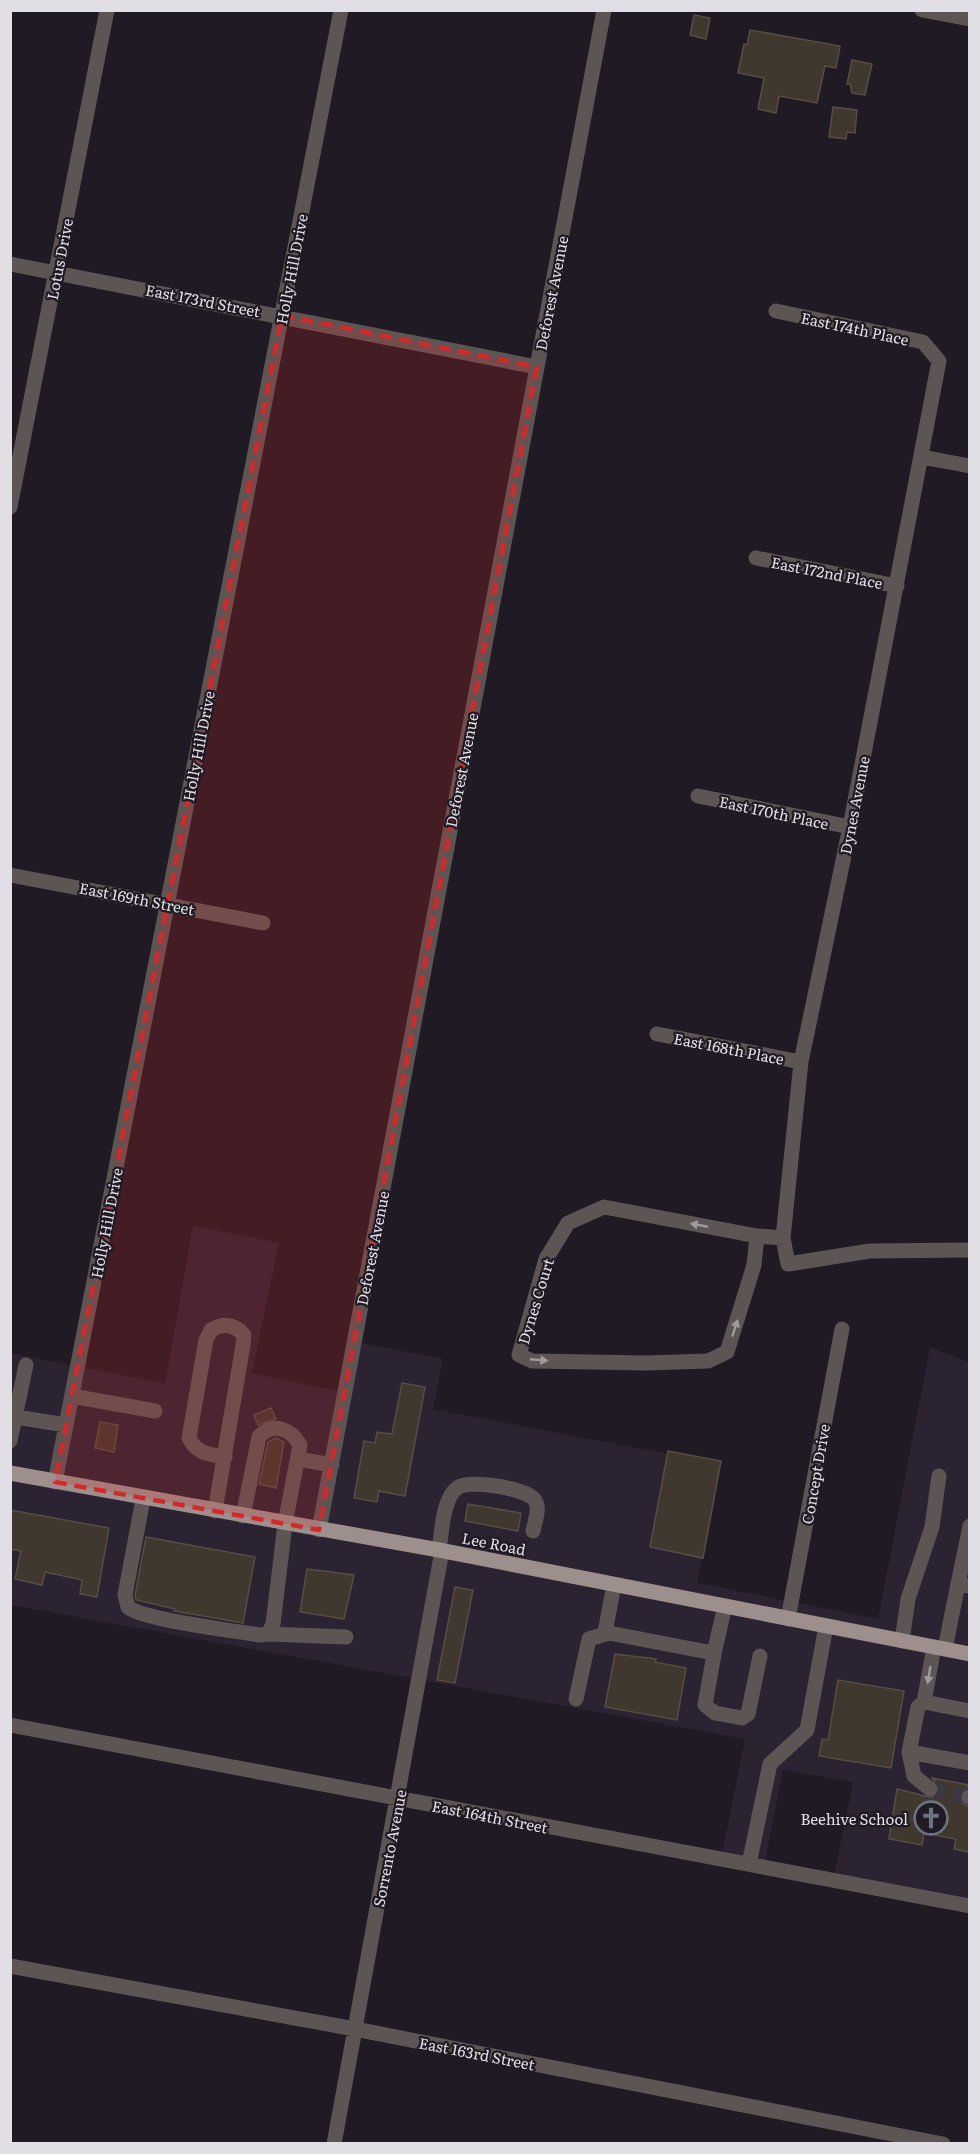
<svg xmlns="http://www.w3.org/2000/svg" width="980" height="2154" viewBox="0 0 980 2154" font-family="Literata,serif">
	<rect width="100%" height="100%" fill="#1f1a23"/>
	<path fill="#2b2331" d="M193,1225l86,18 -27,130 85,18 13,-50 93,18 -10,50 288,55 -24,119 181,36 52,-272 39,15v544l-136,-26 20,-98 -70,-12 -19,97 -43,-8 24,-120 -734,-134 -1,-252 155,31z"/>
	<path fill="#40372e" stroke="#574d44" stroke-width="1.5" d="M694,15l16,3 -4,21 -16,-4z
		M750,30l90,16 -4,22 -11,-2 -8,37 -38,-7 -3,17 -18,-4 6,-31 -26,-5 6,-29 3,1z
		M852,60l20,4 -7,31 -13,-2 -2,-9h-3z
		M833,107l24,3 -2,23 -8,-1 -1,7 -17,-2z
		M402,1383l23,4 -20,109 -26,-5 -2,11 -23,-4 10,-57 11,2 2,-11 15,2z
		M271,1408l5,11 -18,6 -4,-10z
		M100,1422l18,3 -4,27 -19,-4z
		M276,1438l8,4 -8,46 -17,-4 9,-42z
		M668,1451l53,10 -18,97 -53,-11z
		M468,1504l53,9 -3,18 -53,-10z
		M10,1510l99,18 -12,69 -17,-3 2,-14 -37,-8 -3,13 -27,-6 6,-28 -11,-2z
		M146,1537l109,20 -12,66 -69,-12 1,-2 -39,-9 -1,-5z
		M307,1569l47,6 -10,44 -44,-7z
		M455,1587l18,3 -18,93 -18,-3z
		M615,1654l41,5 -1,3 31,6 -9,52 -72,-13z
		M838,1680l66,11 -13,77 -72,-12 3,-17 6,1z
		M932,1778l37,7 -10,11 2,6 8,5v45l-15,-3 2,-10 -32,-6 -2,12 -33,-6 8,-50 36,9 7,-8z"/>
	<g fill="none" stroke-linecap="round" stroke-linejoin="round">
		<path stroke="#3c3740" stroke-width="15" stroke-dasharray="15 8" stroke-linecap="butt" d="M930,1789l39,8"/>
		<path stroke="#5c5554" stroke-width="15" d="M922,10l48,9
			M10,264l527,103
			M776,311l147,31 16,19 -89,466 -49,235 -18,176 5,26 82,-13 100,-1
			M922,457l48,9
			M10,507l97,-497
			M756,558l141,28
			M698,796l152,31
			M10,875l253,48
			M657,1034l144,28
			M757,1236l-3,29 -27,87 -19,9 -61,2 -115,-2 -13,-6 27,-96 22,-36 36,-16 153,29 26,2
			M72,1396l83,15
			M10,1416l56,9
			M10,1441l16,-76
			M298,1459l34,6
			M55,1482l286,-1472
			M143,1499l-18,96 3,12c15,13 108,24 132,28l8,-1 5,-10 12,-100 15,-79c-9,-16 -27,-24 -41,-8l-16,79
			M215,1511l28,-166 1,-10c-10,-11 -21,-12 -33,-5l-5,10 -17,98c8,16 19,16 36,19
			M319,1530l285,-1520
			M439,1550c3,-17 3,-50 18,-62 12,-9 67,0 77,11 7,8 1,22 -1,32
			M958,1584l12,-58
			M614,1585l-8,42 3,6 99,19 7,-3 10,-43
			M788,1619l54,-290
			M268,1634l78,3
			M902,1641l6,-42 24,-72 7,-51
			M715,1649l-10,56 10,8 27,5 6,-4 12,-58
			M945,1649l13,-65 12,2
			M576,1699l13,-60 20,-6
			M924,1702l10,-55
			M970,1711l-46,-9 -6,5 -9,45 61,11
			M10,1725l960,181
			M909,1752l5,24 16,13
			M969,1797h1
			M749,1864l21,-100 37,-34 19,-104
			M10,1966l345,63 588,115
			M334,2144l108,-593"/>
		<path stroke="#9c8f8c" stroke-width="15" d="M10,1473l429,77 531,104"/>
	</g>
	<defs><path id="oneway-solid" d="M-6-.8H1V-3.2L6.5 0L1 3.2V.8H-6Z" transform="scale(1.5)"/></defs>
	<g fill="#9f9a9c">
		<use href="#oneway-solid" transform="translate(699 1225) rotate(-169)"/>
		<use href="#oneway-solid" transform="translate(735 1328) rotate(-72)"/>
		<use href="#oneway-solid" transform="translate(539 1360) rotate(5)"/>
		<use href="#oneway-solid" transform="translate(929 1675) rotate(99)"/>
	</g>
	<path fill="#d62828" fill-opacity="0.2" stroke="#d62828" stroke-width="4.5" stroke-dasharray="12 8" stroke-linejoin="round" d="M282,315l255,52 -218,1163 -264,-48z"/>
	<defs>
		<symbol id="church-ring" viewBox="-11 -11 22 22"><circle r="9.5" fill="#1f1a23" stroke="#6b7280" stroke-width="1.5"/><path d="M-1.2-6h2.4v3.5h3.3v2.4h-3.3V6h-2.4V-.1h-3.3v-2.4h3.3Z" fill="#6b7280"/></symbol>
	</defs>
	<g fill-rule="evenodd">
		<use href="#church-ring" x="912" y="1799" width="38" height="38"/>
	</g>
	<g text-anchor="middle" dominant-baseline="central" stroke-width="4.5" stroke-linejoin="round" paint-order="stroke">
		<g font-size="15" fill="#e2dee5" stroke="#1f1a23">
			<text transform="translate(59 259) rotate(-79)">Lotus Drive</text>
			<text transform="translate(291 269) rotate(-79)">Holly Hill Drive</text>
			<text transform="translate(551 293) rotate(-79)">Deforest Avenue</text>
			<text transform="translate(203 300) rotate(11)">East 173rd Street</text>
			<text transform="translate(855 328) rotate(12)">East 174th Place</text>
			<text transform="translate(827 572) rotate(11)">East 172nd Place</text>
			<text transform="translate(198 746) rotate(-79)">Holly Hill Drive</text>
			<text transform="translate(461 770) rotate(-79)">Deforest Avenue</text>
			<text transform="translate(854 805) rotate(-79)">Dynes Avenue</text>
			<text transform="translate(774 812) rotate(12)">East 170th Place</text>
			<text transform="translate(137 898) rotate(11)">East 169th Street</text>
			<text transform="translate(729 1048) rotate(11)">East 168th Place</text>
			<text transform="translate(106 1223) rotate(-79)">Holly Hill Drive</text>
			<text transform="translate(372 1248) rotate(-79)">Deforest Avenue</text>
			<text transform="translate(535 1301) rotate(-73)">Dynes Court</text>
			<text transform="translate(815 1474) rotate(-80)">Concept Drive</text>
			<text transform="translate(494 1543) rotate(11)">Lee Road</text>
			<text transform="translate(490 1816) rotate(11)">East 164th Street</text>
			<text transform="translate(389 1848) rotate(-79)">Sorrento Avenue</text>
			<text transform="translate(477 2053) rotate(11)">East 163rd Street</text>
		</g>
		<g font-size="15" fill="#e2dee5" stroke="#1f1a23" text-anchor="end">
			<text x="908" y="1818">Beehive School</text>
		</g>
	</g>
	<rect width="980" height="2154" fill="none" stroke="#e2dee5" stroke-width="24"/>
</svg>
